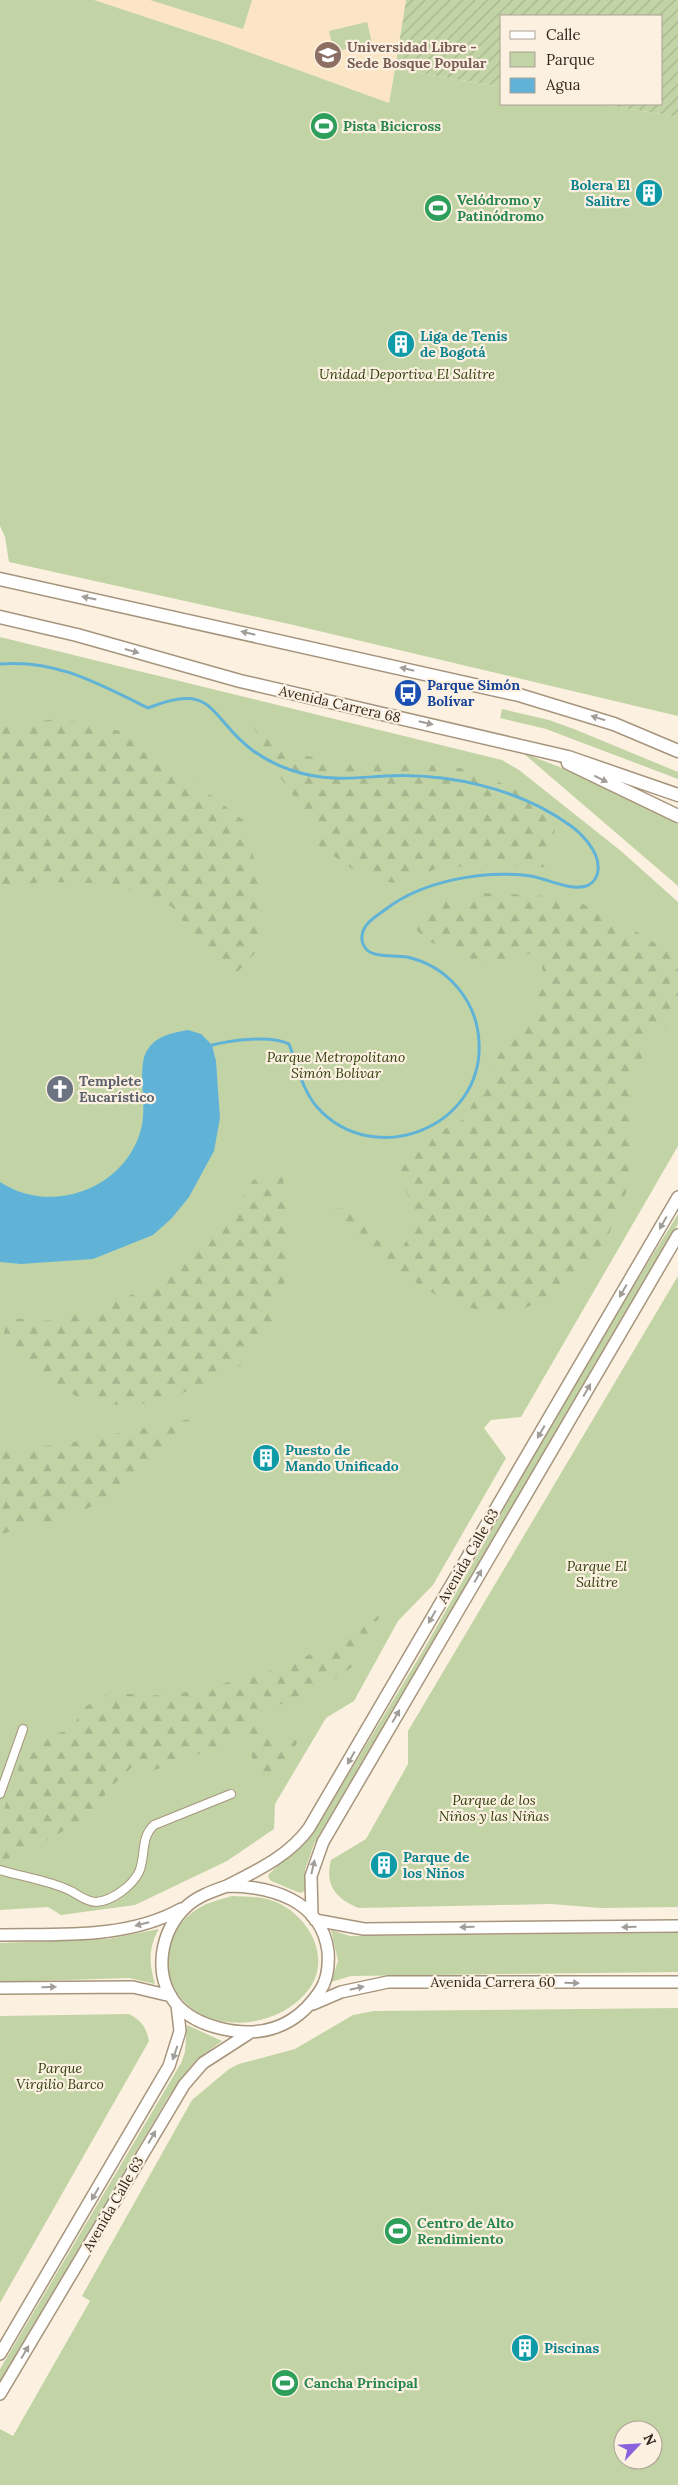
<svg xmlns="http://www.w3.org/2000/svg" width="678" height="2485" viewBox="0 0 678 2485" font-family="Lora,serif">
	<defs>
		<pattern id="forest-firs" width="22" height="20" patternUnits="userSpaceOnUse" patternTransform="scale(1.25)"><rect width="22" height="20" fill="#c2d4a5"/><path d="M5 1l3.5 6h-7zM16 11l3.5 6h-7z" fill="#a7b68e"/></pattern>
		<pattern id="garden-furrows" width="10" height="10" patternUnits="userSpaceOnUse" patternTransform="scale(1.25)"><rect width="10" height="10" fill="#c2d4a5"/><path d="M-1 1l2-2M0 10L10 0M9 11l2-2" fill="none" stroke="#a7b68e"/></pattern>
	</defs>
	<rect width="100%" height="100%" fill="#fcf1e1"/>
	<path fill="#fce5c4" d="M94,0h312l-17,103 -168,-61z"/>
	<path fill="#c2d4a5" fill-rule="evenodd" d="M0,0h94l127,42 168,61 6,-34 107,18v17h97l79,13v599l-389,-92 -280,-62 -4,-25 -5,-11z
		M150,0h102l-9,29z
		M367,22l5,21 -38,9 -5,-21z
		M0,637l502,123 17,10 102,81 57,51v244l-157,271 -30,3 -7,8 22,30 -73,127 -35,36 -44,80 -28,17 -51,86 -1,25 -47,32 -92,44 -74,10 -13,-8 -48,3z
		M502,709l47,11 25,9 104,43v7l-132,-50 -46,-11z
		M523,753l68,26 87,45v62z
		M678,1214v10l-364,620 -9,26v21l-5,2 -29,-12 -3,-4 1,-3 44,-41 111,-184 170,-299z
		M678,1276v631l-77,1 -50,-4 -192,4c-22,-8 -35,-23 -28,-48l35,-21 42,-75v-33z
		M232,1896c15,1 30,0 44,6 33,14 56,56 33,87 -29,40 -102,48 -132,4 -17,-27 -9,-63 16,-81 11,-9 25,-12 39,-16z
		M159,1929c-11,19 -10,35 -4,55l-26,-6 -129,4v-39l108,-4z
		M331,1930l19,6 328,-3v39l-327,4 -20,6 7,-21z
		M678,2008v477h-678v-56l13,7 77,-135 -8,-5 110,-196 37,-31 10,-5 56,-15 58,-34 21,-4zM623,2430h30v30h-30z
		M129,2014c13,7 17,13 20,27l-149,262v-287z
		M187,2025l35,16 -26,19 -27,36 -169,287v-14l181,-306 4,-11z"/>
	<path fill="url(#forest-firs)" d="M248,716l45,37 44,9 75,1 48,5 60,22 35,37 -5,41 -49,-4 -64,4 -34,16 -36,-5 -48,-33 -14,-35 -26,-35z
		M60,718l70,15 113,87 14,48 5,59 -5,24 -27,29 -58,-73 -39,-16 -40,-8 -46,-1 -47,4v-158z
		M479,893l58,2 46,9 49,25 39,24 7,10v32l-7,29 -22,16 -18,48 2,46 -6,56 -19,46 -37,50 -64,31 -60,-15 -91,-57 -26,-36 22,-1 19,27 20,16 12,-4 12,-23v-14l-10,-21 -9,-35 68,-35 29,-52 13,-29 27,-27 10,-37 -3,-23 -53,14 -59,-24 -16,-15 23,-23z
		M282,1172l10,65 -8,49 -17,49 -24,29 -34,19 -53,20 -40,2 -37,-7 -32,-20 -45,-38 6,-22c14,0 31,4 46,2 11,-2 22,-6 33,-9 76,-21 125,-66 166,-131z
		M205,1416c-39,35 -79,75 -127,97 -25,11 -52,15 -78,21v-82l74,-10z
		M380,1615l-28,52 -29,20 -56,23 -5,13 15,11 21,7 -16,29 -16,14 -11,-17 -9,-30 -94,34 -20,-4 -22,21 -20,27 -69,41 -21,4v-39l28,-80 42,-11 16,-24 24,-13 59,3 90,-21 67,-27z"/>
	<path fill="url(#garden-furrows)" d="M406,0h272v117l-79,-13h63v-88h-160v71l-107,-18z"/>
	<path fill="#60b3d7" d="M188,1030l13,4 11,11 4,16 4,57 -6,33 -25,46 -17,21 -19,17 -60,24 -72,5 -21,-2v-80c53,35 129,5 142,-57 5,-22 -6,-60 6,-76 10,-14 24,-16 40,-19z"/>
	<g fill="none" stroke-linecap="round" stroke-linejoin="round">
		<path stroke="#60b3d7" stroke-width="3" d="M0,664c56,-5 99,20 148,44 67,-27 60,8 104,42 23,17 53,27 82,28 17,1 34,-1 51,-2 63,-3 134,12 186,50 11,8 27,25 27,40 1,8 -3,17 -12,20 -15,5 -39,-7 -55,-10 -46,-6 -107,4 -145,33 -9,7 -23,14 -24,27 -1,8 4,16 13,18 10,3 21,1 32,3 40,9 70,43 72,85 5,85 -105,129 -162,65 -15,-17 -20,-43 -28,-63 -18,-9 -57,-4 -77,1"/>
		<defs>
			<path id="street" d="M0,1794l23,-65
				M0,1870c23,7 49,10 71,21 7,4 16,11 25,11 16,-1 36,-16 43,-30 7,-16 1,-34 15,-47l77,-31"/>
			<path id="secondary" d="M227,1886c29,-15 62,-30 82,-58l369,-631
				M227,1886c44,0 94,14 101,65 1,13 0,28 -8,40 -24,36 -59,48 -101,37 -16,-4 -31,-11 -42,-23 -25,-30 -17,-74 10,-99 11,-10 26,-15 40,-20z
				M312,1916l-1,-40 12,-34 355,-607
				M315,1920l49,9 314,-3
				M0,1935c60,-1 127,4 181,-26
				M0,1988l133,-1 38,9
				M313,2004l28,-12 47,-10h290
				M0,2354l169,-288 11,-35 -3,-26
				M0,2394l184,-309 19,-22 45,-29"/>
			<path id="primary" d="M0,579l519,116 95,29 64,27
				M0,617l77,18 163,46 328,76 110,38
				M568,763l110,53"/>
		</defs>
		<use href="#street" stroke="#a6957c" stroke-width="10"/>
		<use href="#secondary" stroke="#a6957c" stroke-width="14"/>
		<use href="#primary" stroke="#a6957c" stroke-width="15"/>
		<use href="#street" stroke="#fff" stroke-width="8"/>
		<use href="#secondary" stroke="#fff" stroke-width="11"/>
		<use href="#primary" stroke="#fff" stroke-width="12"/>
	</g>
	<defs><path id="oneway-solid" d="M-6-.8H1V-3.2L6.5 0L1 3.2V.8H-6Z" transform="scale(1.25)"/></defs>
	<g fill="#a19e9a">
		<use href="#oneway-solid" transform="translate(89 598) rotate(-168)"/>
		<use href="#oneway-solid" transform="translate(248 633) rotate(-167)"/>
		<use href="#oneway-solid" transform="translate(132 651) rotate(16)"/>
		<use href="#oneway-solid" transform="translate(407 669) rotate(-167)"/>
		<use href="#oneway-solid" transform="translate(598 718) rotate(-162)"/>
		<use href="#oneway-solid" transform="translate(426 723) rotate(13)"/>
		<use href="#oneway-solid" transform="translate(601 779) rotate(26)"/>
		<use href="#oneway-solid" transform="translate(663 1223) rotate(120)"/>
		<use href="#oneway-solid" transform="translate(623 1291) rotate(120)"/>
		<use href="#oneway-solid" transform="translate(587 1390) rotate(-60)"/>
		<use href="#oneway-solid" transform="translate(541 1432) rotate(120)"/>
		<use href="#oneway-solid" transform="translate(478 1576) rotate(-60)"/>
		<use href="#oneway-solid" transform="translate(432 1617) rotate(120)"/>
		<use href="#oneway-solid" transform="translate(396 1716) rotate(-60)"/>
		<use href="#oneway-solid" transform="translate(351 1758) rotate(120)"/>
		<use href="#oneway-solid" transform="translate(313 1867) rotate(-77)"/>
		<use href="#oneway-solid" transform="translate(142 1924) rotate(166)"/>
		<use href="#oneway-solid" transform="translate(467 1927) rotate(179)"/>
		<use href="#oneway-solid" transform="translate(629 1927) rotate(179)"/>
		<use href="#oneway-solid" transform="translate(572 1983) rotate(1)"/>
		<use href="#oneway-solid" transform="translate(49 1987) rotate(-1)"/>
		<use href="#oneway-solid" transform="translate(357 1988) rotate(-13)"/>
		<use href="#oneway-solid" transform="translate(175 2053) rotate(109)"/>
		<use href="#oneway-solid" transform="translate(152 2137) rotate(-60)"/>
		<use href="#oneway-solid" transform="translate(95 2194) rotate(120)"/>
		<use href="#oneway-solid" transform="translate(25 2352) rotate(-59)"/>
	</g>
	<defs>
		<symbol id="university-disc" viewBox="-11 -11 22 22"><circle r="9.5" fill="#8d6e63" stroke="#fcf1e1"/><path d="M0-5L7-2L0 1L-7-2ZM-4 1L0 2.5L4 1V4Q0 6-4 4Z" fill="#fff"/></symbol>
		<symbol id="stadium-disc" viewBox="-11 -11 22 22"><circle r="9.5" fill="#2e9e5b" stroke="#fcf1e1"/><path d="M0-5a6.5 5 0 1 0 0 10a6.5 5 0 1 0 0-10ZM-3.5-1.8h7v3.6h-7Z" fill="#fff"/></symbol>
		<symbol id="building-disc" viewBox="-11 -11 22 22"><circle r="9.5" fill="#0f9aa8" stroke="#fcf1e1"/><path d="M-4-6H4V6H1V3H-1V6H-4ZM-2.5-4.3h1.7v1.8h-1.7ZM.8-4.3h1.7v1.8H.8ZM-2.5-1h1.7V.8h-1.7ZM.8-1h1.7V.8H.8Z" fill="#fff"/></symbol>
		<symbol id="bus-disc" viewBox="-11 -11 22 22"><circle r="9.5" fill="#1a4fb4" stroke="#fcf1e1"/><path d="M-5-6H5V4H4V6H2V4H-2V6H-4V4H-5ZM-3.5-4V0h7V-4ZM-3.5 1.2v1.5H-2V1.2ZM2 1.2v1.5H3.5V1.2Z" fill="#fff"/></symbol>
		<symbol id="church-disc" viewBox="-11 -11 22 22"><circle r="9.5" fill="#6b7280" stroke="#fcf1e1"/><path d="M-1.2-6h2.4v3.5h3.3v2.4h-3.3V6h-2.4V-.1h-3.3v-2.4h3.3Z" fill="#fff"/></symbol>
	</defs>
	<g fill-rule="evenodd">
		<use href="#university-disc" x="312" y="39" width="32" height="32"/>
		<use href="#stadium-disc" x="308" y="110" width="32" height="32"/>
		<use href="#building-disc" x="633" y="177" width="32" height="32"/>
		<use href="#stadium-disc" x="422" y="192" width="32" height="32"/>
		<use href="#building-disc" x="385" y="328" width="32" height="32"/>
		<use href="#bus-disc" x="392" y="677" width="32" height="32"/>
		<use href="#church-disc" x="44" y="1073" width="32" height="32"/>
		<use href="#building-disc" x="250" y="1442" width="32" height="32"/>
		<use href="#building-disc" x="368" y="1849" width="32" height="32"/>
		<use href="#stadium-disc" x="382" y="2215" width="32" height="32"/>
		<use href="#building-disc" x="509" y="2332" width="32" height="32"/>
		<use href="#stadium-disc" x="269" y="2367" width="32" height="32"/>
	</g>
	<g text-anchor="middle" dominant-baseline="central" stroke-width="4.5" stroke-linejoin="round" paint-order="stroke">
		<g font-size="14" font-weight="bold" fill="#785e54" stroke="#fcf1e1" text-anchor="start">
			<text x="347" y="47">Universidad Libre -<tspan x="347" dy="16">Sede Bosque Popular</tspan></text>
		</g>
		<g font-size="14" font-weight="bold" fill="#27864d" stroke="#fcf1e1" text-anchor="start">
			<text x="343" y="126">Pista Bicicross</text>
			<text x="457" y="200">Velódromo y<tspan x="457" dy="16">Patinódromo</tspan></text>
			<text x="417" y="2223">Centro de Alto<tspan x="417" dy="16">Rendimiento</tspan></text>
			<text x="304" y="2383">Cancha Principal</text>
		</g>
		<g font-size="14" font-weight="bold" fill="#0d838f" stroke="#fcf1e1" text-anchor="start">
			<text x="630" y="185" text-anchor="end">Bolera El<tspan x="630" dy="16">Salitre</tspan></text>
			<text x="420" y="336">Liga de Tenis<tspan x="420" dy="16">de Bogotá</tspan></text>
			<text x="285" y="1450">Puesto de<tspan x="285" dy="16">Mando Unificado</tspan></text>
			<text x="403" y="1857">Parque de<tspan x="403" dy="16">los Niños</tspan></text>
			<text x="544" y="2348">Piscinas</text>
		</g>
		<g font-size="14" font-style="italic" fill="#2f3e0b" stroke="#fcf1e1">
			<text x="407" y="374">Unidad Deportiva El Salitre</text>
			<text x="336" y="1057">Parque Metropolitano<tspan x="336" dy="16">Simón Bolívar</tspan></text>
			<text x="597" y="1566">Parque El<tspan x="597" dy="16">Salitre</tspan></text>
			<text x="494" y="1800">Parque de los<tspan x="494" dy="16">Niños y las Niñas</tspan></text>
			<text x="60" y="2068">Parque<tspan x="60" dy="16">Virgilio Barco</tspan></text>
		</g>
		<g font-size="14" font-weight="bold" fill="#164399" stroke="#fcf1e1" text-anchor="start">
			<text x="427" y="685">Parque Simón<tspan x="427" dy="16">Bolívar</tspan></text>
		</g>
		<g font-size="14" fill="#2f281e" stroke="#fcf1e1">
			<text transform="translate(340 704) rotate(13)">Avenida Carrera 68</text>
			<text transform="translate(468 1556) rotate(-60)">Avenida Calle 63</text>
			<text x="493" y="1982">Avenida Carrera 60</text>
			<text transform="translate(113 2204) rotate(-60)">Avenida Calle 63</text>
		</g>
		<g font-size="14" font-weight="bold" fill="#5b616d" stroke="#fcf1e1" text-anchor="start">
			<text x="79" y="1081">Templete<tspan x="79" dy="16">Eucarístico</tspan></text>
		</g>
	</g>
	<rect x="500" y="15" width="162" height="90" fill="#fcf1e1" stroke="#aaa193"/>
	<rect x="510" y="31" width="25" height="8" fill="#ffffff" stroke="#aaa193"/>
	<text x="546" y="40" font-size="15" fill="#2f281e">Calle</text>
	<rect x="510" y="52" width="25" height="15" fill="#c2d4a5" stroke="#aaa193"/>
	<text x="546" y="65" font-size="15" fill="#2f281e">Parque</text>
	<rect x="510" y="78" width="25" height="15" fill="#60b3d7" stroke="#aaa193"/>
	<text x="546" y="90" font-size="15" fill="#2f281e">Agua</text>
	<g transform="translate(638 2445) rotate(65)"><circle r="24" fill="#fcf1e1" stroke="#aaa193"/>
	<path d="M0-4L9 19L0 12L-9 19Z" fill="#8a62dc"/>
	<text y="-8" font-size="14" font-weight="bold" text-anchor="middle" fill="#2f281e">N</text>
	</g>
</svg>
